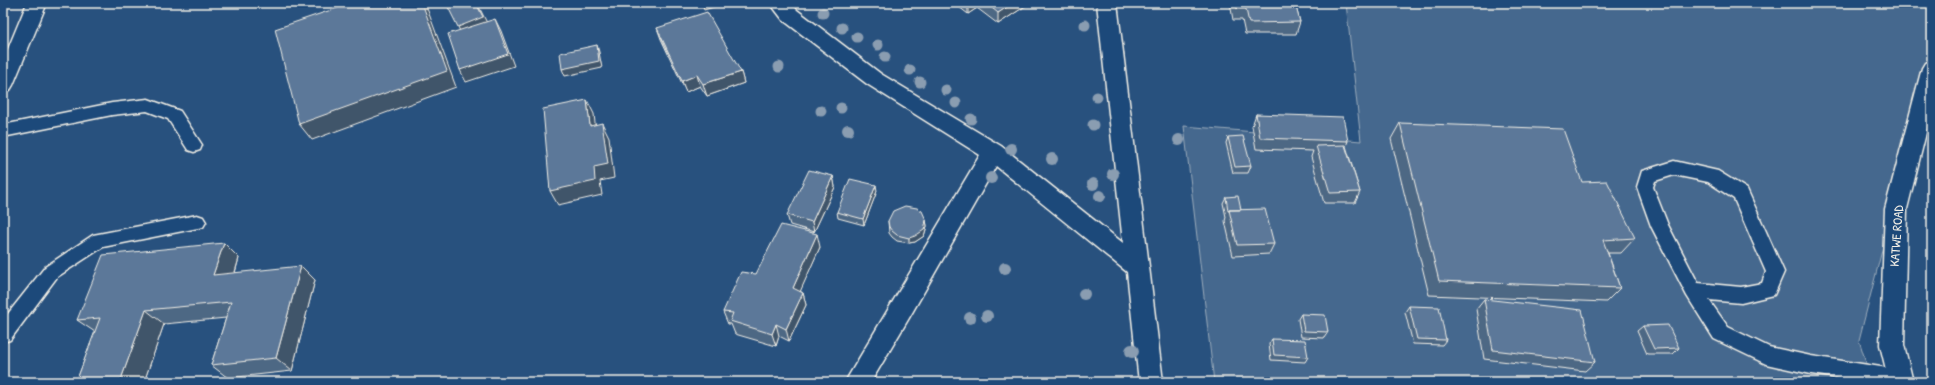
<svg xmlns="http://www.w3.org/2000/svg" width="1935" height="385" viewBox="0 0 1935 385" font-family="'Patrick Hand',sans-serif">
	<rect width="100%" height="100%" fill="#28517e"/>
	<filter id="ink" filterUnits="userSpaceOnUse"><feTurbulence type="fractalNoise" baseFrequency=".025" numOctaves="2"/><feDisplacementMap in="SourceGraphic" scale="8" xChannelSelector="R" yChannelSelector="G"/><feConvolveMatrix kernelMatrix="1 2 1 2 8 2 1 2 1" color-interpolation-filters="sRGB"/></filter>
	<g filter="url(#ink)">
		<path fill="#45688e" stroke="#9cacbb" d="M1346,3h586v52l-73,285 13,42h-658l-30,-256 177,15z"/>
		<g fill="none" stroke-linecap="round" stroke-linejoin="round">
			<defs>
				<path id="service" d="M148,99l32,12 22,34 -2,5 -6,2 -6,-2 -20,-31 -21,-8 -35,4 -109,22v-12l109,-22z
					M1674,161l44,10 29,18 37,83 -10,23 -33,8 -32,-3 19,27 41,20 42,9 89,14 7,3 3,6 -2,3h-44l-53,-8 -45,-10 -52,-25 -27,-43 -36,-70 -14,-39 5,-16zM1674,175l34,7 26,17 32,73 -4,11 -21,4 -43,-4 -30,-58 -15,-38 2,-6z
					M197,215l6,2 3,5 -3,5 -100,20 -46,30 -47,63 -7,2v-22l42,-53 48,-32z"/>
				<path id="minor" d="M770,3h21l6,7 84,64 120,72 122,97 -26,-240h20l46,379h-24l-12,-110 -131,-106 -87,152 -38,64h-26l135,-227 -113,-71 -84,-64z"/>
				<path id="tertiary" d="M1932,60v49l-25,100 -3,136 9,37h-24l-9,-37 5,-136 37,-141 3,-5z"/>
				<path id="trunk" d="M27,3h20l-34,82 -3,5 -7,3v-32z"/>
			</defs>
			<use href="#service" stroke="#f4f1e8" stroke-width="3"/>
			<use href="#minor" stroke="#f4f1e8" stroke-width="3"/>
			<use href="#tertiary" stroke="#f4f1e8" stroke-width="3"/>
			<use href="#trunk" stroke="#f4f1e8" stroke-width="3"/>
			<use href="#service" fill="#1f4a7a" fill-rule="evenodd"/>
			<use href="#minor" fill="#1f4a7a" fill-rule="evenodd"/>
			<use href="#tertiary" fill="#1f4a7a" fill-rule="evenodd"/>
			<use href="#trunk" fill="#1f4a7a" fill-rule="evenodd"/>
		</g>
		<g fill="#8a9db1">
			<circle cx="823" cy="13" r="5.5"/>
			<circle cx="1085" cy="25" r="5.5"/>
			<circle cx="842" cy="28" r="5.5"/>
			<circle cx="857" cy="37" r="5.5"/>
			<circle cx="878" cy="45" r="5.5"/>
			<circle cx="885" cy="57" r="5.5"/>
			<circle cx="779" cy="67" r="5.5"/>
			<circle cx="910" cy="70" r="5.5"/>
			<circle cx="920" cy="82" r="5.5"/>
			<circle cx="946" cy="90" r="5.5"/>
			<circle cx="1097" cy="97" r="5.5"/>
			<circle cx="956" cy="103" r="5.5"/>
			<circle cx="841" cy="108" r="5.5"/>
			<circle cx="821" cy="111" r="5.5"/>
			<circle cx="971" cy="119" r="5.5"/>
			<circle cx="1093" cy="125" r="5.5"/>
			<circle cx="848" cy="130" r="6"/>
			<circle cx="1179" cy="140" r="6"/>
			<circle cx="1011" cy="149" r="6"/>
			<circle cx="1052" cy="159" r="6"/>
			<circle cx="1113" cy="174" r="6"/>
			<circle cx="991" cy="178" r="6"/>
			<circle cx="1093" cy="184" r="6"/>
			<circle cx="1100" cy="196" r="6"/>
			<circle cx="1005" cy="268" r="6"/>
			<circle cx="1084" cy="294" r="6"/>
			<circle cx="987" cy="316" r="6"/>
			<circle cx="970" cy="318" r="6"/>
			<circle cx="1132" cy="351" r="7"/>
		</g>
		<path fill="#4e6784" stroke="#f4f1e8" d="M954,3h76l-32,21 -21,-16 -9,6z
			M1230,3h65l5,19 -4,12h-51l-3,-14h-9z
			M657,28l84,44 3,11 -37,13 -7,-10 -14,6 -25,-53z
			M1256,114l92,27 -2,5 14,46 -5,11h-31l-13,-46 2,-6 -57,-2 -4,-23z
			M1400,123l182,59 53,56 -14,15h-13l12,35 -14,14 -177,-7 -38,-156z
			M1228,137l23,29 -3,7h-15l-7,-30z
			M833,176l2,11 -21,45 -24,-7 -3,-10z
			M877,191l-13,34 -26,-7 -1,-6z
			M1226,197l15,13 33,34 -5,10 -36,2 -8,-35 1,-4 -3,-14z
			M926,220l1,6 -3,10 -9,6 -6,1 -12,-2 -5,-4 -3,-4 -1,-12z
			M224,243l15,15 -4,15 80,7 -23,91 -64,7 -17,-13 15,-47 -62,6 -20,58h-68l19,-50 -18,-12z
			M820,247l-20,44 3,2 3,12 -17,36 -10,-5 -3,10 -41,-12 -4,-10h-3l-5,-12 33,-38z
			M1484,299l111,63 -10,9 -101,-12 -8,-50z
			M1409,306l37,34 -4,5 -29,-1 -8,-32z
			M1301,314l27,18 -4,6 -23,-1 -3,-18z
			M1643,326l36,22 -6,6h-26l-10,-23z
			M1272,339l36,18 -3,5 -34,-2 -2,-16z"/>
		<path fill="#40546b" stroke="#f4f1e8" d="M422,3h3l31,84 -144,53 -13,-16z
			M477,3l10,20 -26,10 -3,-6z
			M705,3h22l-23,7 -2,-6z
			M968,3h9v5l-9,6z
			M1013,3h17l-32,21v-11z
			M495,19l6,12 13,35 -48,16 -6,-12z
			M597,45l2,7 3,16 -37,8 -3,-7z
			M741,72l3,11 -37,13 -4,-12z
			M697,75l3,11 -14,6 -4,-11z
			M587,100l7,14 3,26 -7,-14z
			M602,123l7,14 5,41 -14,3 2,14 -44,10 -8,-14z
			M833,176l2,11 -21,45 -2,-10z
			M876,185l1,6 -13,34 -1,-6z
			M926,220l1,6 -3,10 -9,6 -6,1v-5z
			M817,234l3,13 -24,54 -3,-13z
			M224,243l15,15 -9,31 -17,-14z
			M301,266l14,14 -23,91 -16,-13z
			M803,293l3,12 -17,36 -3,-12z
			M146,310l18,14 -20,58h-24z
			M776,324l3,12 -3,10 -4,-12z"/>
		<path fill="#5b7899" stroke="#f4f1e8" d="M352,3h70l25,68 -148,53 -24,-95z
			M446,3h30l7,14 -25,10z
			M986,3h27l-15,10z
			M1236,3h59l5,19 -51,1 -3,-14h-9z
			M707,12l34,60 -38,12 -6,-9 -15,6 -25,-53z
			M495,19l13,35 -48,16 -12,-36z
			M597,45l2,16 -37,8 -2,-16z
			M587,100l3,26 12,-3 6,41 -14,3 1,14 -45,10 -7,-82z
			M1256,114l87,3 5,24 -88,-3z
			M1400,123l163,6 19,53 25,-1 28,57 -32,2 17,48 -181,-7z
			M1243,136l8,30 -16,1 -7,-30z
			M1345,145l15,47 -30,1 -14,-47z
			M809,170l24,6 -21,46 -25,-7z
			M850,179l26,6 -13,34 -26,-7z
			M1238,196l3,14h-12v1h-1l-2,-14z
			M905,206l12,2 5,3 4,9 -2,10 -9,6 -6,2 -12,-3 -5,-4 -3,-4 -1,-6 5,-10z
			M1265,209l9,35 -37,1 -8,-35z
			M781,225l36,9 -24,54 10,5 -17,36 -10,-5 -4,10 -42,-13 3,-8 -10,-1 18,-40 15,2z
			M224,243l-11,32 88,-9 -25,92 -65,7 20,-63 -85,8 -26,72h-44l24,-64 -23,2 26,-65z
			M1484,299l98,11 13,52 -102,-12z
			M1409,306l30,1 7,33 -29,-1z
			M1301,314l24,1 3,17 -24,-1z
			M1668,325l11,23 -25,1 -11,-23z
			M1272,339l33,1 3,17 -34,-2z"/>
	</g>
	<g text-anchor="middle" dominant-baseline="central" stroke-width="3" stroke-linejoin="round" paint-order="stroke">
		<g font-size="13" fill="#f4f1e8" stroke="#1f4a7a">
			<text transform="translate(1896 236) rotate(-86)">KATWE ROAD</text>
		</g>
	</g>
	<rect width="1935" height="385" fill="none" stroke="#1f4a7a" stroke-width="16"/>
	<rect x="8" y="8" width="1919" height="369" fill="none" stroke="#f4f1e8" stroke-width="1.5" filter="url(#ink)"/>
</svg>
